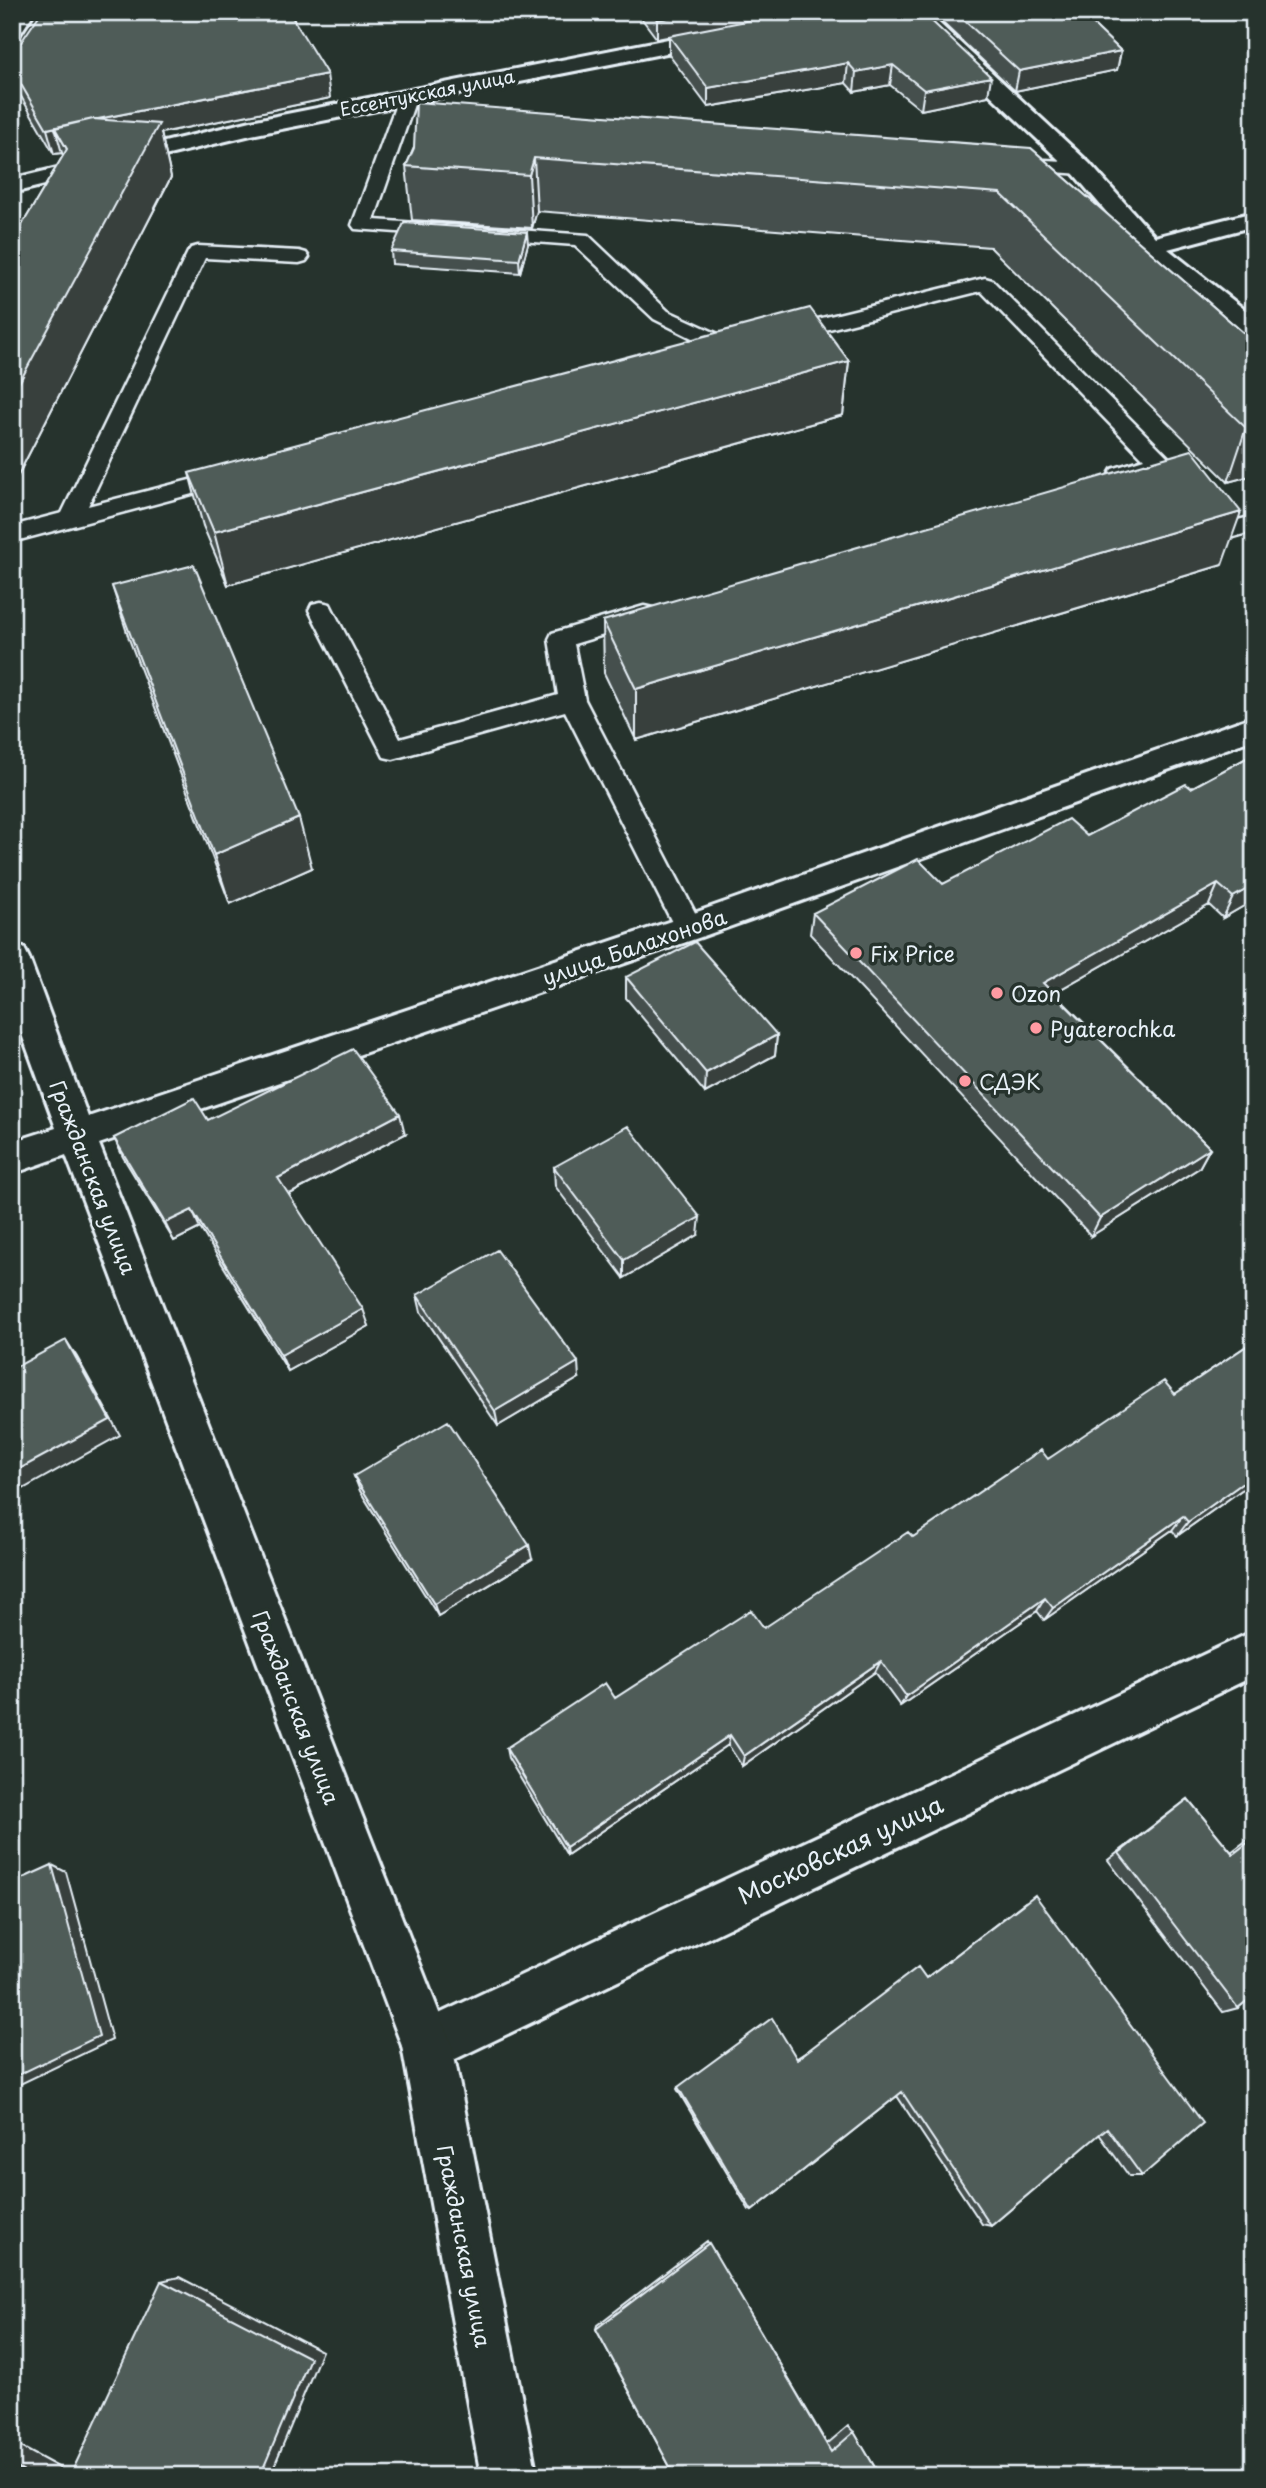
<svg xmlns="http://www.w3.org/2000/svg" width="1266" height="2488" viewBox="0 0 1266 2488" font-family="'Playpen Sans',sans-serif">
	<rect width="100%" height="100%" fill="#26332d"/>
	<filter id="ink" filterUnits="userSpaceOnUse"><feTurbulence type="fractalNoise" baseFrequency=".0143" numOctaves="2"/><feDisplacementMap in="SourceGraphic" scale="14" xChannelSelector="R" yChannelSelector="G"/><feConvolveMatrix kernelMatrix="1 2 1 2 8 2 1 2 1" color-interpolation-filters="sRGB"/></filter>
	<g filter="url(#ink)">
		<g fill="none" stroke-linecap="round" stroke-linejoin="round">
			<defs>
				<path id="service" d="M408,90l9,6 -43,124 214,15 80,76 70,32 3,5 -3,5h-16l-68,-34 -79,-74 -220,-16 -3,-4 47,-129z
					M1009,158l72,4 10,6 -10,6 -79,-6 -3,-4 3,-4z
					M198,246l101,5 7,2 3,4 -3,4 -7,2 -94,-5 -117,248 145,-37 8,2 3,5 -3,5 -229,61v-16l50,-13 126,-261 3,-4z
					M985,278l7,2 176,177 3,5 -3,5 -48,14 -8,-2 -3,-5 3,-5 32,-10 -163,-168 -200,50 -8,-1 -3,-5 3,-5z
					M1204,498l8,2 22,21 20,-5v15l-24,7 -8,-3 -30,-30 4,-5z
					M321,602l9,2 3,6 67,129 158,-44 -9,-56 3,-6 92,-27 9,2 3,6 -3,6 -79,24 11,56 118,228 -4,8 -10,3 -10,-3 -114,-225 -172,48 -9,-2 -75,-147 3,-6z"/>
				<path id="minor" d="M903,12h24l162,151 66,74 99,-25v14l-86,23 86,68v21l-9,-2 -105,-85 -67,-78z
					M719,29l8,2 3,5 -3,5 -476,94 -239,58v-14l239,-58z
					M1254,1631v45l-809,388 -18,7 -18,-7 -7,-18 7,-18z"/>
				<path id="tertiary" d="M38,12h22l-40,62 -8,2v-24z
					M1254,716v23l-553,198 -602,207 353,902 85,430h-56l-79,-430 -336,-891 -54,19v-32l44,-14 -44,-121v-62l12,3 5,10 59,159 589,-198z"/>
			</defs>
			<use href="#service" stroke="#e8f1f8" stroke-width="5"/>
			<use href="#minor" stroke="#e8f1f8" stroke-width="6"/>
			<use href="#tertiary" stroke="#e8f1f8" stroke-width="6"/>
			<use href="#service" fill="#26332d" fill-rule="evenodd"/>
			<use href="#minor" fill="#26332d" fill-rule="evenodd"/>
			<use href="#tertiary" fill="#26332d" fill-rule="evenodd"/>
		</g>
		<path fill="#454f4d" stroke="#e8f1f8" stroke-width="2" d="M71,12h224l-2,8 37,78 -169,35 10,44 -159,310v-245l51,-86 -1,-3 -8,1 -35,-61h-7v-41l59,-38z
			M639,12h283l66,84 -67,14 -31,-25 -36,7 -8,-9 -138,24 -39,-52v-18l-12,2 -18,-24z
			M931,12h149l41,39 -4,19 -102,21z
			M414,148h617l223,194v133l-26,7 -238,-235 -453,-36 -5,17 -120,-8 -6,-54z
			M1252,148h2v23l-7,-6z
			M528,244l-8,29 -128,-9 -1,-13z
			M849,361l-6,54 -615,170 -25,-59 -14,-53z
			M1222,565l-586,175 -32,-67 -1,-52z
			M112,586l200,282 -82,36 -101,-265z
			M1254,754v146l-31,18 -14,-13 -155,88 156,155 -11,20 -108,68 -281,-302 3,-21 130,-29 144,-48 104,-48z
			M626,977l151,58 -2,20 -70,38 -79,-95z
			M208,1120l197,14 -117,61 81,131 -81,45 -88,-143 -26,13 -51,-84 -9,-19z
			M554,1167l144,68 -74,43 -69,-92z
			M417,1295l162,83 -81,48 -77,-114z
			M1254,1341v140l-77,55 -5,-6 -128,90 -7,-9 -137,95 -25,-34 -133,94 -14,-21 -161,110 -59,-97 -2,-10 109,-50 149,-70 149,-91 135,-78 127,-65z
			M354,1476l178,83 -94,57 -78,-125z
			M1188,1799l43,53 23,-17v160l-16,13 -15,4 -115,-152z
			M1025,1902l117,274h-13l-30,-42 -108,92 -9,-2 -85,-128 -145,115 -3,-1 -72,-121 1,-2 119,-29 129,-80z
			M707,2241l120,203 21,-18 6,6 26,44h-205l-79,-147 1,-4z"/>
		<path fill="#38403e" stroke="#e8f1f8" stroke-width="2" d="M287,12h8l-5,20z
			M697,12h98l-138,27v-19z
			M12,17l6,21 -6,9z
			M1121,51l-4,19 -102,21 4,-20z
			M848,63l-2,20 -138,24v-19z
			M893,65l-3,20 -36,7 2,-20z
			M327,74l3,24 -169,35 10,44 -159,310v-91l55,-247 -12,-21 7,25 -8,1 -7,-25z
			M991,77l-3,19 -67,14 3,-20z
			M534,158l3,53 -5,17 -3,-53z
			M527,232l1,12 -8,29 -1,-13z
			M849,361l-6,54 -615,170 -14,-53z
			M1254,426v49l-26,7 18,-54z
			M1241,512l-19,53 -586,175v-51z
			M299,818l13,50 -82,36 -16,-49z
			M1218,884l-9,21 -173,98 7,-20z
			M1254,885v15l-31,18 10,-21z
			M777,1035l-2,20 -70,38 1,-20z
			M400,1114l5,20 -121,63 -6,-19z
			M1210,1148l-11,20 -108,68 9,-18z
			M192,1210l8,18 -26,13 -9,-18z
			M700,1217l-2,18 -74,43v-18z
			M363,1309l6,17 -81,45 -7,-16z
			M66,1340l11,17 43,78 -108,60v-22z
			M578,1362l1,16 -81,48 -3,-15z
			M1254,1475v6l-77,55 11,-14z
			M1183,1516l-11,14 -128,90 9,-12z
			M529,1545l3,14 -94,57 -4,-12z
			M1045,1598l-8,13 -137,95 6,-10z
			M881,1661l-6,11 -133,94 2,-10z
			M730,1735l-2,10 -161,110 -1,-8z
			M52,1865l14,7 46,168 -100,48v-10z
			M179,2277l143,74 -52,125h-10l-99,-195z
			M12,2442l48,26 -4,8h-25l-19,-11z"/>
		<path fill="#505c59" stroke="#e8f1f8" stroke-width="2" d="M71,12h218l38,62 -229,45h-5l-46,10 -35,-60v-17l3,-1 25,-37h31z
			M652,12h45l-40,8z
			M793,12h129l69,65 -67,13 -31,-25 -37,7 -8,-9 -140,25 -39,-52z
			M955,12h125l41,39 -102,20z
			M416,102l615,46 223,194v84l-8,2 -246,-235 -466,-35 -5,17 -123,-9 8,-18z
			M93,119l66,5 -147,272v-154l55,-93 -12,-21z
			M404,223l123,9 -8,28 -128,-9z
			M810,308l39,53 -635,171 -25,-59z
			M1192,450l49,62 -605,177 -33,-68z
			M194,565l105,253 -85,37 -102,-269z
			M1254,754v131l-21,12 -15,-13 -175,99 167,165 -110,70 -287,-305 105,-54 25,25 125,-65 19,17 99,-52 5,4z
			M695,942l82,93 -71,38 -80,-96z
			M353,1049l47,65 -122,64 85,131 -82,46 -89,-145 -27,13 -51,-85 80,-40 14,22z
			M628,1126l72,91 -76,43 -70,-93z
			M497,1250l81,112 -83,49 -78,-116z
			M66,1340l44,80 -98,53v-104z
			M1254,1341v134l-66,47 -5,-6 -130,92 -8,-10 -139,98 -25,-35 -137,95 -14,-21 -164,112 -60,-99 99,-65 10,15 136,-88 13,18 144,-96 5,5 128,-87 7,9 116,-78 11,13z
			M448,1421l81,124 -95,59 -80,-128z
			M1188,1799l45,55 21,-16v157l-16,13 -119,-155z
			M52,1865l47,171 -87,42v-195z
			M1035,1895l168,228 -61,53 -35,-48 -116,98 -89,-134 -150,119 -74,-124 94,-69 25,41 121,-92 8,11z
			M709,2243l122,209 23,-20 26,44h-205l-79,-147z
			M161,2281l149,77 -50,118h-190z
			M12,2465l19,11h-19z"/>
	</g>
	<g fill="#ff9aa2" stroke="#26332d" stroke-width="2.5">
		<circle cx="856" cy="953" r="7"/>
		<circle cx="997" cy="993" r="7"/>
		<circle cx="1036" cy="1028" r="7"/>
		<circle cx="965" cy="1081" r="7"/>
	</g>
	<g text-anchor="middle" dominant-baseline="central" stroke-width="7" stroke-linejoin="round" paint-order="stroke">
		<g font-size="18" fill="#e8f1f8" stroke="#26332d">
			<text transform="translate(427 92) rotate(-11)">Ессентукская улица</text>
		</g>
		<g font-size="21" fill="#e8f1f8" stroke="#26332d">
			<text transform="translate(634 946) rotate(-19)">улица Балахонова</text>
			<text transform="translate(94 1177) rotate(69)">Гражданская улица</text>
			<text transform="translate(297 1707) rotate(69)">Гражданская улица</text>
			<text transform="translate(465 2246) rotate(79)">Гражданская улица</text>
		</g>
		<g font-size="21" fill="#e8f1f8" stroke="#26332d" text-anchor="start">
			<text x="870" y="953">Fix Price</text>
			<text x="1011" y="993">Ozon</text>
			<text x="1050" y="1028">Pyaterochka</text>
			<text x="979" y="1081">СДЭК</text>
		</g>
		<g font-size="24" fill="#e8f1f8" stroke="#26332d">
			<text transform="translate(840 1849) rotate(-25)">Московская улица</text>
		</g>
	</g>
	<rect width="1266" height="2488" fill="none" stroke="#26332d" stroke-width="42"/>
	<rect x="21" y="21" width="1224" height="2446" fill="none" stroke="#e8f1f8" stroke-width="2.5" filter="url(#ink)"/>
</svg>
